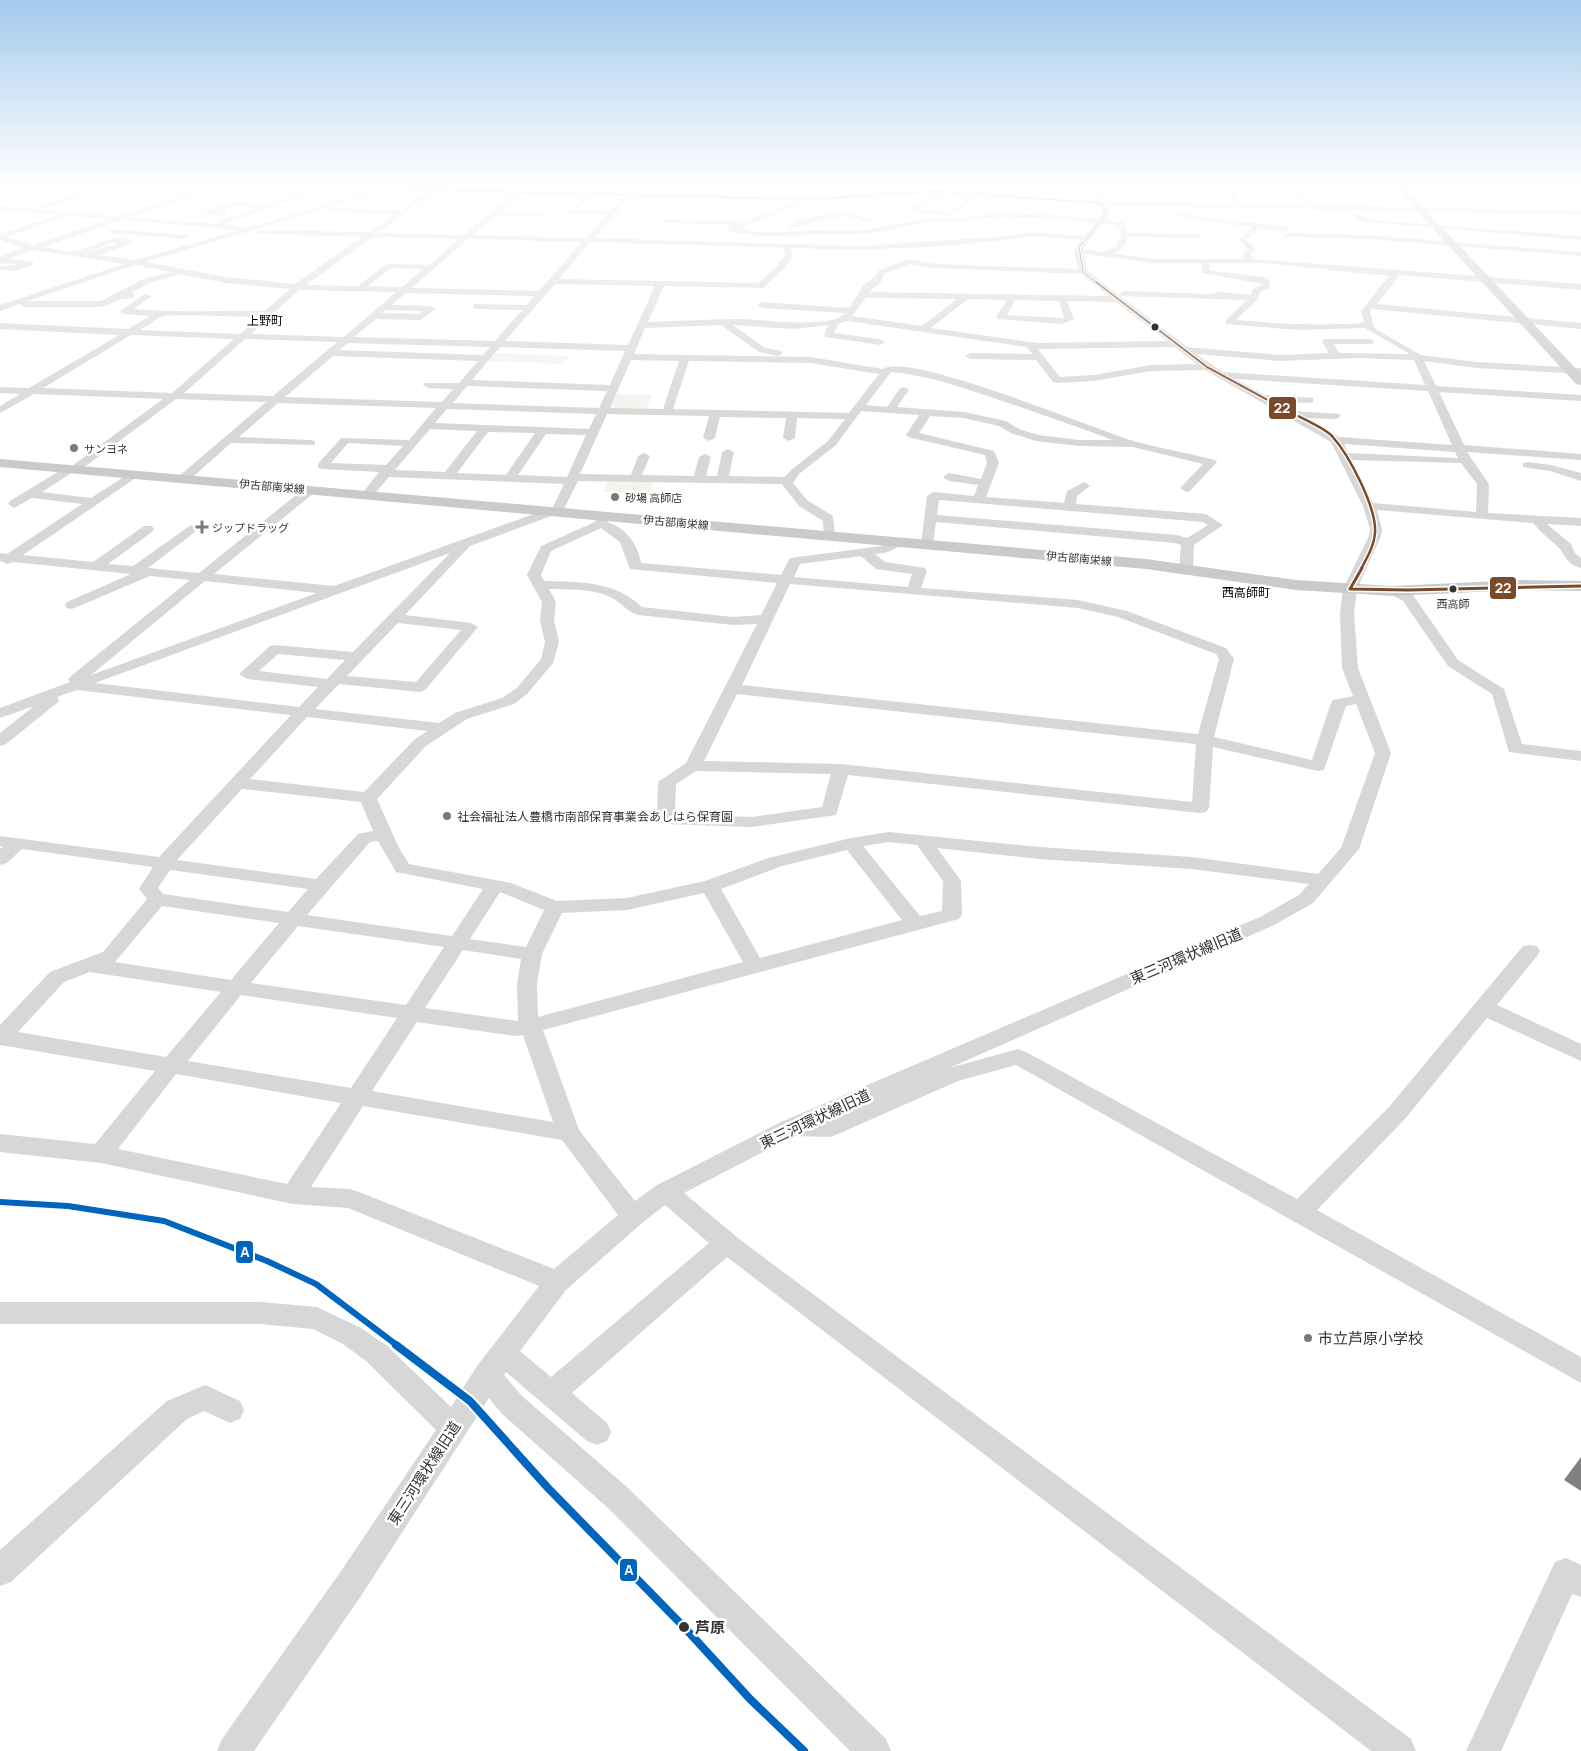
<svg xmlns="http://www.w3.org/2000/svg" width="1581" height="1751" viewBox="0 0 1581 1751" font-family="Manrope,'Noto Sans JP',sans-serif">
	<rect width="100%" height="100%" fill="#fff"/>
	<path fill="#f1f5ed" d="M494,353l75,3 -6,8 -76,-3z
		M615,394l37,1 -6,15h-37z
		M609,480l45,1 -5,12 -46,-1z"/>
	<path fill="#818181" d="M1581,1457v34l-17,-11z"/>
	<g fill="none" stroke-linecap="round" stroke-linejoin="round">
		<path fill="#d7d7d7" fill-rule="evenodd" d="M0,182l36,2 3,2 -3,2 -36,-2z
			M113,182h10l-80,27 -7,-2z
			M219,182h10l-98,35 88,7v-3l38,-13 -23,-3 -19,7 13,1 -3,4 -24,-4 32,-12 31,4 53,-19 -26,-4 226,8 5,-3 3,3 102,3 6,-5 3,2 -2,3 180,4 121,-8 162,12 -7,-13 -28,-6h31l11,19 129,3 -10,-22h6l11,22 65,1 -15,-23h6l16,23 269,6v4l-475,-10 5,8 -6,7 19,2 4,11 69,1 4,2 -4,2 -69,-1 -6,13 -10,3 41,6h91l-1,-5 5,-5 -9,-9 13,-13 -57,-7 -22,-5 3,-4 19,5 92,11v4h-3l-25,-3 -12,12 9,9 -5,5 1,5 329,25v6l-181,-15 -23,29 204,19v6l-209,-20 -2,2 4,17 47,27 56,7 104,6v6l-104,-6 -53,-7 12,25 145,9v6l-142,-9 25,53 117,9v6l-114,-8 22,32 -1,29 93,5v8l-34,-2 24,20 4,9 6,5v10c-14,-3 -15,-12 -22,-20 -9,-9 -18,-15 -26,-25l-156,-13 5,19 -1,7 -24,53 -3,24 4,55 33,85 -32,96 -46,54 -39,22 -325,143 69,-19 8,3 271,147 92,-92 134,-161 7,-1 7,1 3,5 -3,5 -40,49 84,39v17l-94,-43 -82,101 -88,91 264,147v26l-565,-318 -58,16 -120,53 -8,3 -36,-1 -110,57 59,49 668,497 5,12h-45l-644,-494 -155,136 35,30 4,9 -4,9 -10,4 -10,-4 -81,-69 -2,3 18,21 106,92 258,251 5,12h-41l-242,-243 -106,-94 -13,-16 -128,198 -107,155h-37l5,-12 117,-165 97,-144 -70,-69 -23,-17 -30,-15 -53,-5h-260v-22h260l57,5 44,21 25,17 65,62 26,-41 62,-80 -191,-78 -55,-4 -192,-41 -101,-11v-18l95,10 60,-73 -155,-26v-20l50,-53 53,-20 44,-53 -8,-10 14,-22 -131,-18 -15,14 -7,2v-16l3,-2 -3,-1v-10l159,21 132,-142 -214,-25 -20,7 2,3 -2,3 -51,41 -6,2v-13l34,-27 -34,12v-10l70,-26 -2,-3 3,-3 119,-96 -40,-4 -78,33 -5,-1 -2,-3 2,-3 64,-28 -118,-12 -6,2 -7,-3v-8l7,1 75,-50 -50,-6 -18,10 -6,-4 2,-3 56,-34 6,-1 91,-67 -129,-5 -34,19v-7l20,-12 -20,-1v-6l29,1 90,-53 -119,-6v-6l128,6 22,-13 -26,-2 -4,-3 25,-17 7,2 -19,13c44,4 88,1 132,2l25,-22 -64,-6 -46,-9 -31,9 -18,10 3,1v4l-13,1 -19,8h-79l-4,-3 -19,7v-6l124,-41 -90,-14 -26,9 22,2 4,2 -1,2 -19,6 -14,-1v-4l18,-1 -18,-2v-7l24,-8 -24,-8v-6l59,-19 -59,-5v-4l120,10zM323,186l52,4 -129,38 -21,-4 97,-36zM377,190l49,2 -25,18 -68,-2 -4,2 4,2 62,2 -26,18 -111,-2v4h3l101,3 -67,47 -69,-7 -81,-15 233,-69zM434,192l78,2 -48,41 -86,-2zM935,193l164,12 4,8 -5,6 -39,-4 -61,-2 -39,5h-29l-65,12 -106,2 -19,-4 61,-24 -2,-3 -54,20 -77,-2 -4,2 4,2 67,2 -7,2v4l31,5 106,-2 65,-12h29l39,-5 61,2 36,4 -11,13 -53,-4 -35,5 -136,9 -266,-8 37,-41 183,4zM520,194l64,2 -15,14v4l38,1 -21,23 -113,-3 22,-19 53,1 -3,-4 -46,-1zM591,196l32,1 -13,14 -32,-1zM66,216l44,3 -77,26 -26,-8zM121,220l118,10 -104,30 -36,-5 32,-11 1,-2c-18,-12 -39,6 -57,9 -9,2 -22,-3 -32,-4zM1102,224l16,2 3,9 -5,12 -14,5 -19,-3zM1031,236l50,4 -7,11 4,18 -143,-5 -27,-5 -30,12c-4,8 -9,9 -15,15 -2,3 -10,17 -14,22l-87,-6 -4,3 4,3 83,5c-13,16 -81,7 -101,6 -32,0 -64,2 -96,3l16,-36 99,2 19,-17 11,-16 -2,-7c80,3 161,0 240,-12zM372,237l87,2 -30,26 -43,-1 -28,22 -52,-1zM468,239l114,3 -43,49 -127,-3zM114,242l4,1 -33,10zM590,242l194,6 1,7 -9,12 -18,16 -199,-4zM1084,254l69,9h49v10l61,11 -10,5 -2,6 -31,-3 -11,2 -86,-3 -4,3 1,2 127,4 -21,20v4l72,6 67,-2 45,26 -71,-1 -5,-9h39v-4l-3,-1h-46l-2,2 7,12 -49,2 -93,-8 -100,-76zM1210,263h55l124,13 -28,35 3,12c-43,3 -85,1 -128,-3l21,-20 3,-8 9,-4 1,-6 -7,-5 -51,-6 -3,-1zM909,264l26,4 146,6 28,22 -240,-4 12,-10 3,-8zM135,265l37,7 -29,7 -42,22h-74zM391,268l32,1 -21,18 -34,-1zM555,284l100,2 -27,59 -123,-4zM299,290l97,2 -52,45 -93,-3zM406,293l128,3 -7,9 -54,-1v4l3,1 46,1 -27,31 -141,-4 22,-18 45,1 14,-11 -4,-3 -39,-1zM866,298l91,1 -35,27 -70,-10zM968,299l39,1 -11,17 2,2 64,5 12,-5 -7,-18 49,1 52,39 -130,2 -107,-15zM1015,300l44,1 5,17 -57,-3zM386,310l37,1 -4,3 -37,-1zM182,315l77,2 -19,17 -100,-4 22,-14zM847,321l180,26 5,7 -62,-1 -5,3 5,3 66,1 17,22 4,1 37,-2 57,-10 54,-1 126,72 32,64 7,23 -1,7 -26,53 -3,24 2,55 11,28 -20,4 -2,3 -19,57 -98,-23 20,-78 -8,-11 -99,-37 -49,-11 -157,-12 6,-17 -2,-3 -40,-6 -10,-8c11,-1 20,-3 27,-12l-6,-4 -14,8 -92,12 -9,17 -140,-12c-3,-19 -16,-36 -34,-41l2,-6 -6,-4 -4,1 -4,9 -54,24 -14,29 15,27 -2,18 5,22 -4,17 -24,29 -15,10 -47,15 -16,10 -124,-14 24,-25 81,8 5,-2 53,-63 -7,-4 -66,-8 65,-69 84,-31h7l17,-34 204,3 17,22 24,15 1,18h10l1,-3 -2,-20 -26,-16 -14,-17 6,-9 37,-29 25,-34 58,4 -13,20 2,2 77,18 2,8 -6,16 -32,-6 -6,4 6,4 29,4 -4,11 -41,-4 -6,4 -6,48 1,3h10l1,-3 3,-22 239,21 6,2 -2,25 7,4 7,-4 1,-25 29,-20 -17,-11 -130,-10 1,-8 13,-10 -6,-4 -17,9 -3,12 -78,-6 13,-34 -5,-12 -75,-18 11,-17 34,2 35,8 12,7 25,8 43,5 54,1 70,17 -23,24 6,4 4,-1 27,-29 -2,-2c-26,-7 -52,-11 -78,-18 -38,-11 -229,-91 -254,-73l-72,-12 -177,-3 11,-26 76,-3 38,27 19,4 5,-3 -2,-2 -16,-3 -32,-23 61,4 34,-4 -4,10 2,2 54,8 5,-3 -5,-3 -46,-6 4,-9zM131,335l103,4 -62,54 -129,-5zM245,339l92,3 -64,54 -89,-3zM348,343l142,4 -7,8 -144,-5zM500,347l125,4 -15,34 -138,-5zM1175,347l22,17 -46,1 -57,10 -34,2 -22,-28zM1196,354l84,7 76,-3 58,2 11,25 -202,-13zM333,356l145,5 -19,22h-35l-1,2 5,3 25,1 -11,13 -157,-5zM631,360l48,1 -16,48 -53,-1zM689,361l122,2 68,11 -30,39 -176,-4zM891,372c34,3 67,14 100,25 41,14 81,28 122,43h-34l-41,-5 -19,-6 -13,-8 -42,-9 -67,-5 12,-17 -5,-3 -4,1 -13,19 -21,-2zM1235,379l193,12 24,54 -113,-8 -35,-19 32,1 5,-3 -1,-2 -47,-3 -17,-9 33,1 4,-1v-4l-49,-3zM467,386l140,5 -8,17 -146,-5zM176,399l90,3 -87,74 -2,3 6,4 4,-1 44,-39 84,2v-4l-4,-1 -72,-3 39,-34 158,5 -27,32 -68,-2 -23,26v4l4,1 57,3 -18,23 2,3h8l18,-21 175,7 -11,23 -219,79 -120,-12 100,-81 2,-3 -2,-3h-8l-107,86 -51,-5 47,-36 2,-3 -6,-4 -58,41 -25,-2 44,-32 2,-3 -2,-3h-8l-51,36 -70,-7 117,-80 -2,-2h-8l-39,25 -49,-6 31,-20 6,-1zM447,409l149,5 -7,15 -154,-6zM607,414l102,2 -6,22 6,3 6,-3 5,-21 66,1 -3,20 6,3 6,-3 2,-20 48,1 -17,22 -37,29 -6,7 -56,-1 5,-24 -6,-3 -6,3 -5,24h-11l5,-19 -6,-3 -6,3 -5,19 -52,-1 8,-19 -6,-3 -6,3 -7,19 -51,-1zM430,429l47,2 -32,41 -50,-2zM488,432l47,1 -29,42 -49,-2zM546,434l40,1 -19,42 -49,-2zM348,443l55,3 -17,19 -55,-2zM1344,444l111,8 3,6 -110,-5zM1352,460l109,3 16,21 -1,28 -103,-9zM939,500l264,22 5,3 -21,13 -10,-3 -240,-20zM601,528l19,14 10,27 147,14 -16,32 -28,2 -91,-10c-27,-26 -62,-25 -98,-26l-3,-6 10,-24zM450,553l-97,99 -78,-7 -5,1 -31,28 8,5 71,8 -19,20 -204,-24zM861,556l15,13 36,5 -4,13 -114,-10 6,-13zM205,581l112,12 -226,82zM790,584l288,24 40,9 98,37 3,5 -21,75 -456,-49zM549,589c21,1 44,-1 63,9 9,4 16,15 26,17l95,10 24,-1 -71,139 -28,19 -1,37 3,4 6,1 86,3 84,-12 12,-40 352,38 6,-1 3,-4 4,-61 105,24 6,-1 22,-64 10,-2 19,49 -34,95 -23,26 -127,-17 -152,-10 -150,-15 -38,6 -83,20 -63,23 -78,17 -70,3 -46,-18 -102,-19 -10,-16 -22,-49 49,-53 41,-27 47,-15 13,-10 26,-31 6,-21 -5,-22 2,-18zM398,623l63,7 -45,52 -69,-6zM278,654l67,6 -18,19 -68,-8zM737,694l459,50 -4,58 -351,-38 -137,-3zM307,717l120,14 -13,9 -50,52 -114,-13zM696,771l135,3 -9,33 -70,10 -77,-3 1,-30zM242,789l119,13 12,29 -15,3 -42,45 -139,-19zM378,841l18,31 87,17 -31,47 -145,-21 63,-73zM889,842l28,3 26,36 -1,30 -22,5 -57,-70zM937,848l102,11 152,10 118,15 -10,11 -39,22 -479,205 -124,63 -22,16 -56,-71 -36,-100 416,-111 3,-4 -1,-34zM847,850l55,70 -142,38 -39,-69 61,-23zM170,870l138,19 -20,23 -125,-18 -5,-6zM500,892l44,18 -18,37 -56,-8zM704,893l39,69 -205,55 -1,-33 5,-30 20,-41 65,-3zM162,906l117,17 -48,57 -116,-18zM298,926l146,21 -38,58 -155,-22zM463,950l58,9 -4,25 1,37 -93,-13zM90,972l131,20 -55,65 -148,-25 46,-50zM241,995l156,23 -46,70 -163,-27zM417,1022l98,14 8,-1 30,87 -181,-31zM176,1074l165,29 -54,81 -169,-35zM363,1106l199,34 56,75 -64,54 -195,-77 -9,-3 -39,-2zM665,1205l44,38 -158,134 -31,-26 46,-61 76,-67z
			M665,182h71l32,3 -3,2z
			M1397,183l184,5v4l-186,-6z
			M958,196l16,3 -25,17 -41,-5 17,-12 19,-3 2,3 -17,3 -10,7 29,3 16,-11 -8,-2z
			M845,211l29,10 -4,2 -25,-8 -53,13 -4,-2 14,-7z
			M1357,213l9,5 32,4 183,14v4l-217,-18 -10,-5z
			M114,229l71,6 4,2 -4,2 -74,-6 -1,-2z
			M1289,233l78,2 214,17v4l-214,-17 -81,-2 -1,-2z
			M1527,462l24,3 30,8v8l-31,-10 -27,-4v-4z
			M1392,587l21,8 45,65 46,29 18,55 59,7v10l-72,-9 -17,-58 -44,-28 -45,-65 -18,-10z
			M205,1385l35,16 4,9 -4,9 -10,4 -26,-12 -17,8 -176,163 -11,4v-36l167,-149z
			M1566,1558l15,7v32l-9,-3 -71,157h-35l89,-189z"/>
		<path fill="#cacaca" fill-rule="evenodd" d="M1390,182h9l182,192v11l-5,-1z
			M0,459l1146,100 150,21 96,6 129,-6 60,1v10l-60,-1 -129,6 -96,-6 -150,-21 -1146,-102z"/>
		<defs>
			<path id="bus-1-far3" d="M295,182l92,7 427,10 121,-8 166,12 5,6v6l-27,32 4,25 14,11"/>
			<path id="bus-1-far2" d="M1096,282l111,85 77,42"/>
			<path id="bus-1-far1" d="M1282,408c14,8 40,18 50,28 17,19 45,72 43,97 -1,13 -8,25 -14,36"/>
			<path id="bus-1" d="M1350,589l12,-21
				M1350,589l58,1 173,-4"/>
		</defs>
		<use href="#bus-1-far3" stroke="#fff" stroke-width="2.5"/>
		<use href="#bus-1-far2" stroke="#fff" stroke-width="4"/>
		<use href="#bus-1-far1" stroke="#fff" stroke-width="5"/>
		<use href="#bus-1" stroke="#fff" stroke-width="6"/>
		<use href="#bus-1-far3" stroke="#7a4b2a" stroke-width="1"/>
		<use href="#bus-1-far2" stroke="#7a4b2a" stroke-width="2"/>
		<use href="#bus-1-far1" stroke="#7a4b2a" stroke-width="2.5"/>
		<use href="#bus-1" stroke="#7a4b2a" stroke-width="3"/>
		<defs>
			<path id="rail-1-far1" d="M0,1202l68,4 96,15 103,40 49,23 82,62"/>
			<path id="rail-1" d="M396,1345l74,56 78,87 136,139 66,72 54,52"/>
		</defs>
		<use href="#rail-1-far1" stroke="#fff" stroke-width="10"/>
		<use href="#rail-1" stroke="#fff" stroke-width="12"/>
		<use href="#rail-1-far1" stroke="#0065bd" stroke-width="6"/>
		<use href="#rail-1" stroke="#0065bd" stroke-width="8"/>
	</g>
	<linearGradient id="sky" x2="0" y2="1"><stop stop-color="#a3caec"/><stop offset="0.43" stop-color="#fff"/><stop offset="1" stop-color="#fff" stop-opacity="0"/></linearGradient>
	<rect width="1581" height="427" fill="url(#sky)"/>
	<g fill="#333" stroke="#fff" stroke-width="2">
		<circle cx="1155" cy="327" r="4.5"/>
		<circle cx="1453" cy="589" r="4.5"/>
		<circle cx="684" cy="1627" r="6"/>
	</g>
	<g fill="#7a7a7a" stroke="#fff" stroke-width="2">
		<circle cx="74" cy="448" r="5"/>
		<circle cx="615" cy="497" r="5"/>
		<path d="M199.5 519.5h5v5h5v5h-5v5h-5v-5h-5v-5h5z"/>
		<circle cx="447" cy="816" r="5"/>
		<circle cx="1308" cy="1338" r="5"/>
	</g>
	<g text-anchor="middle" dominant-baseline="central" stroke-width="5" stroke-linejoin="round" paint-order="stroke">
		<g font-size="11" fill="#333" stroke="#fff" text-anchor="start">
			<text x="84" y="448">サンヨネ</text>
			<text x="625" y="497">砂場 高師店</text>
			<text x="212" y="527">ジップドラッグ</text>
		</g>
		<g font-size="11" fill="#333" stroke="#fff">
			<text transform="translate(272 486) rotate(5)">伊古部南栄線</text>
			<text transform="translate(676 522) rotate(5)">伊古部南栄線</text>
			<text transform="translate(1079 558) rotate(5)">伊古部南栄線</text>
		</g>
		<g font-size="11" fill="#333" stroke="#fff">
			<text x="1453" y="603">西高師</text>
		</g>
		<g font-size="12" fill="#000" stroke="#fff">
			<text x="265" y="320">上野町</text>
			<text x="1246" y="592">西高師町</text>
		</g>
		<g font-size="12" fill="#333" stroke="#fff" text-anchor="start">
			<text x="457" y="816">社会福祉法人豊橋市南部保育事業会あしはら保育園</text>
		</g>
		<g font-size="15" fill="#333" stroke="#fff">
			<text transform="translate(1186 956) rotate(-23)">東三河環状線旧道</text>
			<text transform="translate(815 1119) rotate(-25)">東三河環状線旧道</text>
			<text transform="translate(424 1473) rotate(-57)">東三河環状線旧道</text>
		</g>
		<g font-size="15" fill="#333" stroke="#fff" text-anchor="start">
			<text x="1318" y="1338">市立芦原小学校</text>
		</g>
		<g font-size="15" font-weight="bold" fill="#333" stroke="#fff" text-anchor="start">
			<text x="695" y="1627">芦原</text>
		</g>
	</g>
	<g stroke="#fff" stroke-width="2">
		<rect x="1268" y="396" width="29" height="24" rx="5" fill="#7a4b2a"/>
		<rect x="1489" y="576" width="28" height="24" rx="5" fill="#7a4b2a"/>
		<rect x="235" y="1240" width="19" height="24" rx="5" fill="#0065bd"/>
		<rect x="619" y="1558" width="19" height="24" rx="5" fill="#0065bd"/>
	</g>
	<g font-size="14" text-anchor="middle" font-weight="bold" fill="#fff">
		<text x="1282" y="413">22</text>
		<text x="1503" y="593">22</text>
		<text x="245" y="1257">A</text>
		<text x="629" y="1575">A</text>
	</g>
</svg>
